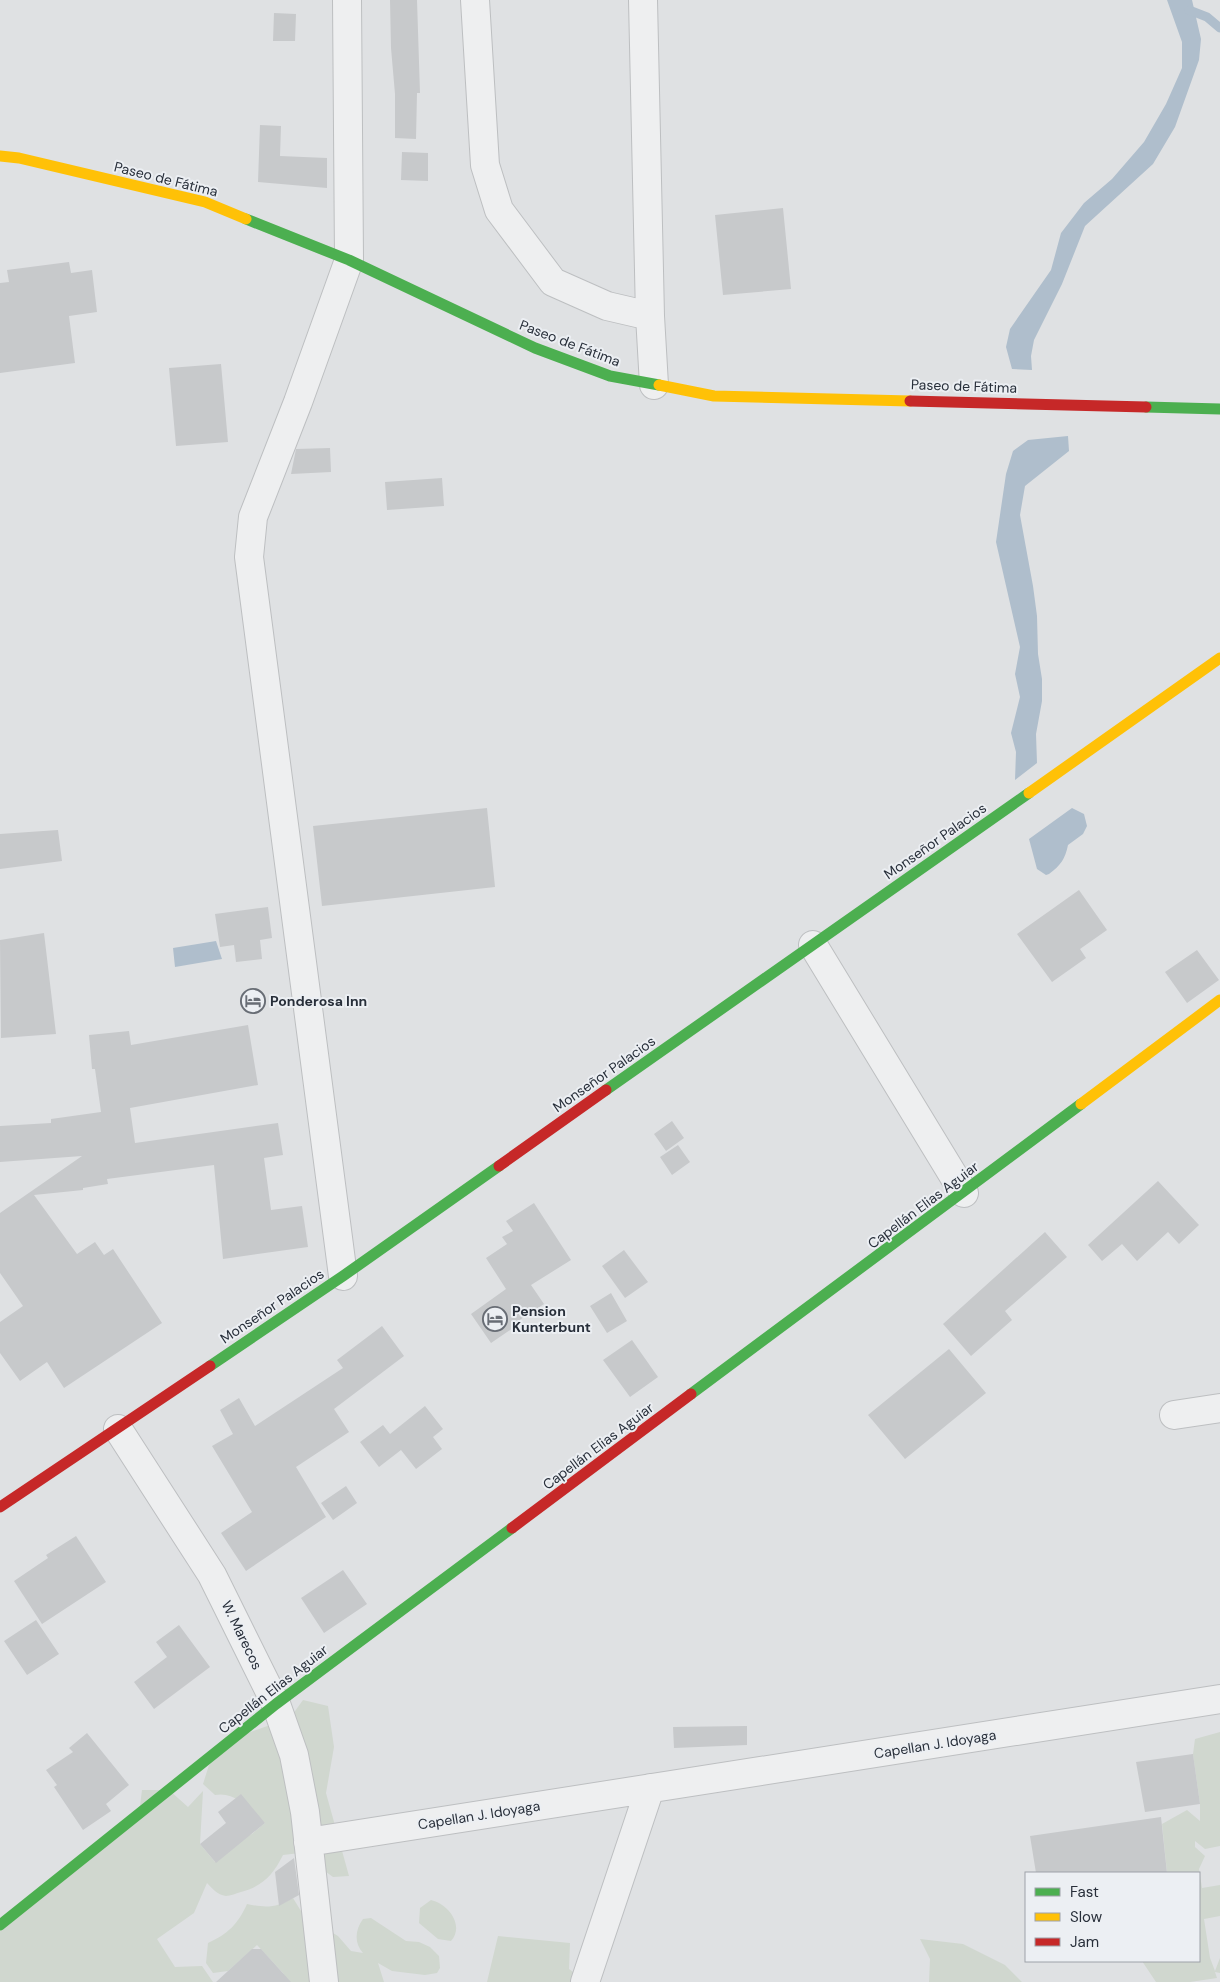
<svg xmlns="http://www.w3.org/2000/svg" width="1220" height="1982" viewBox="0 0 1220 1982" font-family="'DM Sans',sans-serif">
	<rect width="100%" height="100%" fill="#dfe1e3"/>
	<path fill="#d0d7cf" d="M303,1700l25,6 6,41 -8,46 23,83 -16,1 -33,-24 -17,2c-10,20 -20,31 -42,37 -4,1 -11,4 -15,4 -9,-1 -14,-8 -19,-13l-13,30 -37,26 18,28 27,-1 11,16h-213v-57l139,-111 3,-24h27l19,17 15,-16 -3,53 15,18 19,-21 18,-7 13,-11c-15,-13 -29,-32 -50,-28l-12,-11 6,-19 36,-31 45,-16z
		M1220,1732v114l-15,3 -10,-8v6l10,9 -6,13 3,19 18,-3v31l-16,3 6,39 5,13 5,-13v15l-5,-1 2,6 -27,4h-34l-14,-21h57v-88h-42l10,-1 -5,-48 25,-14 13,11v-17l-7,-50 2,-15z
		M293,1898l11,18 34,20 13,15 12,2c-9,-10 -8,-23 0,-34l8,-1 35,23 13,1 11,5 9,9 1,12 -3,5 -12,2 -33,-4 -14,-8 6,19h-96l-5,-9 -26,-28 -29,26 -15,2 -7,-10 2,-20c20,-9 30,-19 39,-39 19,4 29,4 46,-6z
		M431,1900c17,4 34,25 20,41l-13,-2 -19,-16 1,-15z
		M498,1936l72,7 -1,26 11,8 1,5h-94z
		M920,1939l43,5 42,21 17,17h-93l1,-23z"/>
	<path fill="#afbecc" d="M1167,0h25l9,39 -2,21 -24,67 -22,37 -68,62 -23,58 -28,56 -3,16 1,14 -20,-1 -6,-22 4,-18 41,-59 10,-37 23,-30 28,-24 32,-37 22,-38 16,-36v-26z
		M1068,436l1,15 -44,35 -5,29 13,71 4,30 1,38 4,25v22l-6,33 1,29 -22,17 1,-28 -5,-19 9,-36 -5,-23 5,-27 -24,-105 10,-68 7,-23 15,-11z
		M1072,808l12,6 3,12 -4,8 -15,11c-3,14 -7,20 -19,29l-3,1 -9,-6 -8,-30z
		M216,941l6,18 -47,8 -2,-19z"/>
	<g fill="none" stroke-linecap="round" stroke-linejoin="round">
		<path stroke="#afbecc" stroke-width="9" d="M1189,10l18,7 13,11"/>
	</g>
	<path fill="#c7c9cb" d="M390,0h27l3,93h-3l-1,46 -21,-1v-44l-4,-46z
		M274,13l22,1 -1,27h-22z
		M260,125l21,1 -1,30 47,2v30l-69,-6z
		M402,152l26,1v28l-27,-1z
		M783,208l8,81 -68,6 -8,-80z
		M69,262l2,11 21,-3 5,42 -28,4 6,47 -75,10v-90l9,-1 -2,-12z
		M221,364l7,78 -52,4 -7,-78z
		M330,448l1,24 -40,2 5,-25z
		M442,478l2,28 -57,4 -2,-28z
		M487,808l8,79 -173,19 -9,-80z
		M58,830l4,31 -62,8v-35z
		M1079,890l28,40 -27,19 6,9 -34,24 -35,-48z
		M268,907l4,31 -12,2 2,19 -26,3 -2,-17 -14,2 -5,-33z
		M44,933l12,101 -55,4 -1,-98z
		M1197,950l22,30 -32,23 -22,-31z
		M248,1025l10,60 -128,23 5,35 143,-20 5,32 -19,3 7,52 31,-4 6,41 -85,12 -9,-94 -107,14 1,5 -25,4v2l-49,5 43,59 18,-12 9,13 9,-6 49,74 -98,65 -17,-26 -27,19 -20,-28v-31l23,-16 -23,-33v-60l82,-57 -82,6v-36l51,-3v-4l50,-7 -6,-43h-3l-3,-34 40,-4 2,14z
		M672,1121l12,17 -18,13 -12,-17z
		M678,1145l12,17 -18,13 -12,-18z
		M1158,1181l41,44 -20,19 -11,-12 -31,29 -15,-17 -20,17 -14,-16z
		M534,1203l37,57 -40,25 13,19 -26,17 1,3 -28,19 -20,-29 35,-25 -20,-31 21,-14 -5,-7 11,-6 -7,-10z
		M1045,1232l22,25 -62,54 7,9 -41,36 -28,-32z
		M624,1250l24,32 -23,16 -23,-32z
		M611,1293l16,28 -20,12 -17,-27z
		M382,1326l22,30 -70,53 15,23 -53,35 30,50 -80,54 -25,-38 31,-21 -40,-66 21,-12 -13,-24 19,-12 16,28 88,-58 -6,-8z
		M632,1340l26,37 -28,20 -27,-37z
		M949,1349l37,44 -81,66 -37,-44z
		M425,1406l18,23 -10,8 9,12 -26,20 -15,-19 -22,17 -19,-25 23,-17 7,9z
		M346,1486l11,17 -24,17 -12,-17z
		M76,1536l30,46 -64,42 -28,-43 34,-23 -2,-3z
		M343,1570l24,34 -43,29 -23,-35z
		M36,1620l23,34 -32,21 -23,-34z
		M179,1625l31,42 -56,42 -20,-27 33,-25 -11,-15z
		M747,1726v19l-73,3 -1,-21z
		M87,1733l42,52 -23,19 5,7 -28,19 -29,-43 3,-2 -11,-15 27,-18 -4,-4z
		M1193,1754l7,50 -55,8 -9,-50z
		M241,1794l24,29 -49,40 -16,-19 26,-21 -8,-11z
		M1161,1817l6,56h-131l-6,-37z
		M294,1858l5,37 -20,11 -4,-34z
		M252,1949h9l30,33h-75z"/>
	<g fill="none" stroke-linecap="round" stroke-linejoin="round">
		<defs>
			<path id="street" d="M475,0l10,165 14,45 54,72 54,24 43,10
				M643,0l7,316 4,69
				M813,945l151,248
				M343,1276l-94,-719 4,-40 45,-115 51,-142 -2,-260
				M1174,1415l46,-7
				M118,1429l94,146 64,129 18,51 11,57 19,170
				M308,1842l912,-143
				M585,1982l65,-194"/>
		</defs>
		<use href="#street" stroke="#bdbfc1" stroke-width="30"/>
		<use href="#street" stroke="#eeeff0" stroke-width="28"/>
		<path stroke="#4caf50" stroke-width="11" d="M246,219l103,41 186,88 75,28 49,9
			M1146,407l74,2
			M606,1090l423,-297
			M210,1366l133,-90 156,-110
			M691,1394l390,-290
			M0,1925l276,-221 236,-176"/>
		<path stroke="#ffc107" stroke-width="11" d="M0,156l19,2 186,44 41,17
			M659,385l55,11 196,5
			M1029,793l191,-135
			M1081,1104l139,-104"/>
		<path stroke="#c62828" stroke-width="11" d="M910,401l236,6
			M499,1166l107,-76
			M0,1507l210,-141
			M512,1528l179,-134"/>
	</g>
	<defs>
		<symbol id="hotel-ring" viewBox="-11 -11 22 22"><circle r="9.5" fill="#eceff3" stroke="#686d75" stroke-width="1.5"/><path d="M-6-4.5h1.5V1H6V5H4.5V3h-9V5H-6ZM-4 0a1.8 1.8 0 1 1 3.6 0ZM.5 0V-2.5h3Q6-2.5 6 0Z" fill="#686d75"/></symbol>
	</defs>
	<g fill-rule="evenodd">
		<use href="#hotel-ring" x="239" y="987" width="28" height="28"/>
		<use href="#hotel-ring" x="481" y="1305" width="28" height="28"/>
	</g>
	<g text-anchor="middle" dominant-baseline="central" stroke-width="4" stroke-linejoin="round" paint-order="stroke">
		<g font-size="14" fill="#282f3a" stroke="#eceff3">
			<text transform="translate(166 179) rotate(14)">Paseo de Fátima</text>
			<text transform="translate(570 343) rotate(21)">Paseo de Fátima</text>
			<text transform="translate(964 386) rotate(2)">Paseo de Fátima</text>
			<text transform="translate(935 841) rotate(-35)">Monseñor Palacios</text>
			<text transform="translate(604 1074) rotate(-35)">Monseñor Palacios</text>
			<text transform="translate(923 1205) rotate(-37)">Capellán Elias Aguiar</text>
			<text transform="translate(272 1306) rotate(-34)">Monseñor Palacios</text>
			<text transform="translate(598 1446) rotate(-37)">Capellán Elias Aguiar</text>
			<text transform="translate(242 1635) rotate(64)">W. Marecos</text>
			<text transform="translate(273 1689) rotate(-38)">Capellán Elias Aguiar</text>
			<text transform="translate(935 1744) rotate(-9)">Capellan J. Idoyaga</text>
			<text transform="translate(479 1815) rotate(-9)">Capellan J. Idoyaga</text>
		</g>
		<g font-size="14" font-weight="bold" fill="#282f3a" stroke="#eceff3" text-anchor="start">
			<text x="270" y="1001">Ponderosa Inn</text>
			<text x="512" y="1311">Pension<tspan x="512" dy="16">Kunterbunt</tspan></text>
		</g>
	</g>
	<rect x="1025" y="1872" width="175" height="90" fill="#eceff3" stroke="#9ea2a9"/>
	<rect x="1035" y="1888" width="25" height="8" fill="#4caf50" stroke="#9ea2a9"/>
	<text x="1070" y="1897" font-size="15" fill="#282f3a">Fast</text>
	<rect x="1035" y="1913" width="25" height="8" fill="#ffc107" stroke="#9ea2a9"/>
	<text x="1070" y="1922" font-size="15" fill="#282f3a">Slow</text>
	<rect x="1035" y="1938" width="25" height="8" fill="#c62828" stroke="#9ea2a9"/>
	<text x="1070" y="1947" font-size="15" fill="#282f3a">Jam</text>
</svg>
